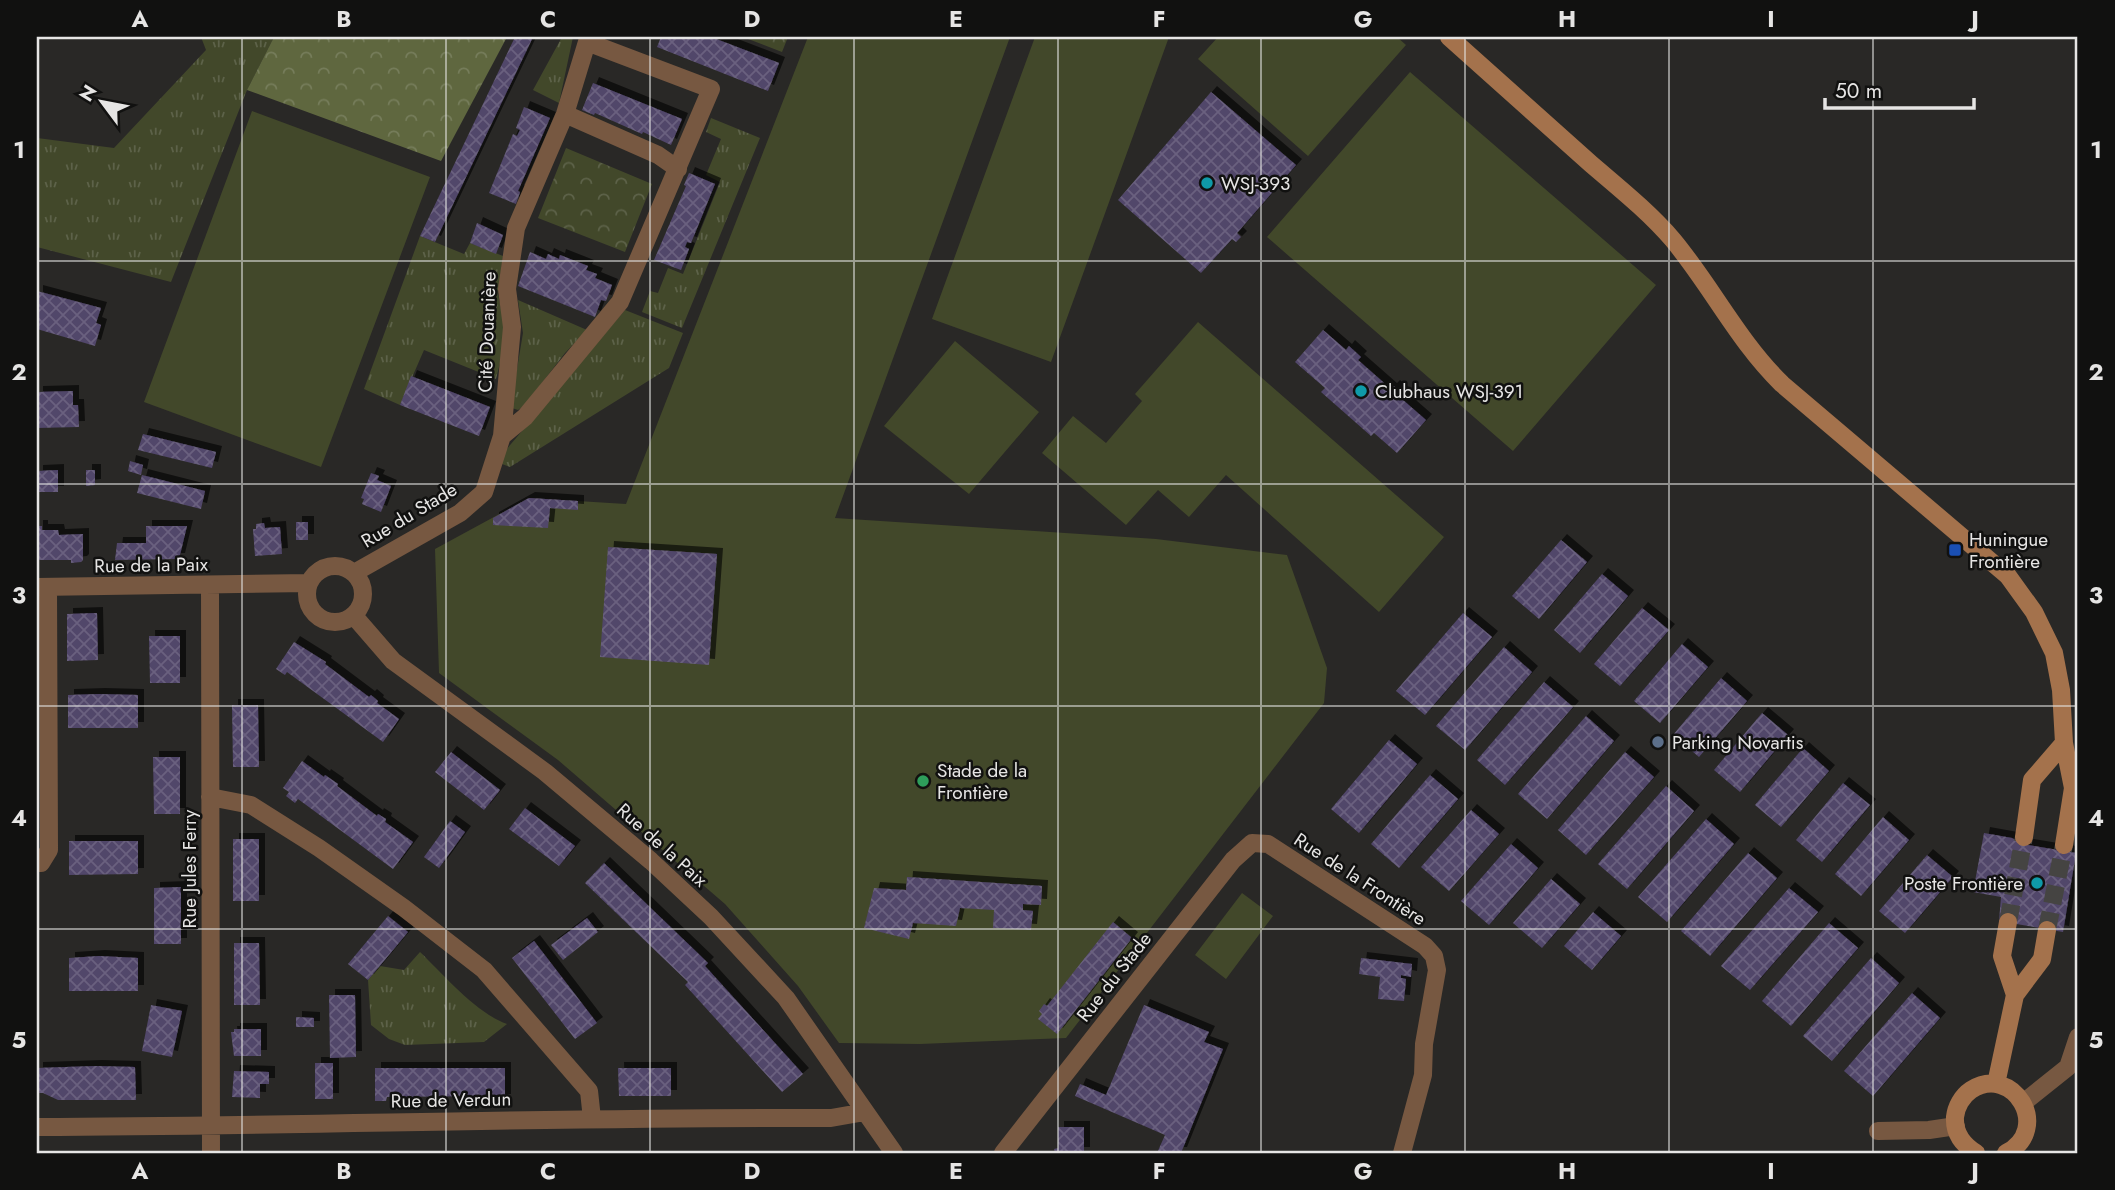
<svg xmlns="http://www.w3.org/2000/svg" width="2115" height="1190" viewBox="0 0 2115 1190" font-family="Jost,sans-serif">
	<defs>
		<pattern id="grass-tufts" width="24" height="20" patternUnits="userSpaceOnUse" patternTransform="scale(1.75)"><rect width="24" height="20" fill="#42482a"/><path d="M3 7l-1-3M5 7V3M7 7l1-3M15 17l-1-3M17 17v-4M19 17l1-3" fill="none" stroke="#5d6249"/></pattern>
		<pattern id="forest-crowns" width="20" height="18" patternUnits="userSpaceOnUse" patternTransform="scale(1.75)"><rect width="20" height="18" fill="#5f673f"/><path d="M2 6a3 3 0 1 1 6 0M12 15a3 3 0 1 1 6 0" fill="none" stroke="#767d5b"/></pattern>
		<pattern id="park-crowns" width="20" height="18" patternUnits="userSpaceOnUse" patternTransform="scale(1.75)"><rect width="20" height="18" fill="#42482a"/><path d="M2 6a3 3 0 1 1 6 0M12 15a3 3 0 1 1 6 0" fill="none" stroke="#5d6249"/></pattern>
		<pattern id="building-cross-hatch" width="8" height="8" patternUnits="userSpaceOnUse" patternTransform="scale(1.75)"><rect width="8" height="8" fill="#51466a"/><path d="M0 0l8 8M0 8l8-8" fill="none" stroke="#6a617f"/></pattern>
		<filter id="shadow"><feDropShadow dx="6" dy="-6" stdDeviation="0" flood-color="#0009"/></filter>
	</defs>
	<rect width="100%" height="100%" fill="#292826"/>
	<path fill="url(#grass-tufts)" d="M201,37h73l-27,53 -76,192 -134,-35v-109l77,10 92,-98z
		M562,37h11l-14,66 -26,-13z
		M711,118l49,20 -78,190 -40,-16 8,-21 8,2 10,-25 15,6 37,-92 -14,-7 15,-36 -15,-7z
		M420,236l44,18 6,-11 33,13 -5,38 6,29 -1,28 -7,28 -72,-29 -24,55 -36,-16z
		M518,300l69,30 -22,23 -41,53 -6,4 -6,-2v-9l11,-66z
		M625,310l58,23 -14,35 -159,99 -8,-3 -2,-7z
		M420,952c24,23 56,61 87,72l-23,18 -79,3 -16,-6 -18,-14 -3,-45 12,-14 24,4z"/>
	<path fill="url(#forest-crowns)" d="M274,37h233l-66,124 -194,-71z"/>
	<path fill="url(#park-crowns)" d="M743,37h45l-6,15z
		M566,148l86,36 -27,68 -87,-34z"/>
	<path fill="#42482a" d="M808,37h202l-175,481 321,21 131,16 40,113 -3,35 -258,335 -146,6 -81,-1 -41,-57 -73,-82 -167,-144 -119,-87 -4,-124 94,-51 97,6z
		M1035,37h134l-118,325 -119,-43z
		M1218,37h179l9,8 -98,111 -110,-97z
		M1410,72l246,213 -143,166 -246,-214z
		M252,111l178,66 -109,290 -177,-65z
		M1198,322l246,215 -65,75 -153,-137 -37,42 -31,-27 -32,35 -84,-72 31,-37 33,27 36,-42 -7,-7z
		M955,341l84,71 -70,82 -85,-68z
		M1242,893l31,23 -47,63 -31,-24z"/>
	<path fill="url(#building-cross-hatch)" filter="url(#shadow)" d="M515,37h18l-98,205 -15,-6z
		M661,37h50l68,26 -11,28 -111,-44z
		M593,83l89,36 -11,26 -28,-13 -1,2 -47,-21 -1,2 -12,-5z
		M1211,92l85,73 -59,68 4,4 -5,5 -4,-3 -31,34 -83,-73z
		M524,107l26,11 -32,73 2,1 -4,12 -27,-11 24,-59 4,2 3,-6 -4,-2z
		M689,173l26,11 -24,59 -4,-1 -2,5 4,2 -8,21 -27,-10 32,-74 -2,-1z
		M477,223l26,12 -7,19 -26,-11z
		M530,252l16,7 2,-5 11,5 1,-4 28,11 -2,4 11,4 -2,4 17,7 -6,16 -5,-1 -6,17 -77,-31z
		M37,291l64,17 -5,15 5,2 -6,21 -58,-17z
		M1323,330l23,20 3,-4 12,11 -3,3 33,29 3,-3 12,10 -3,4 23,20 -29,33 -23,-20 -3,3 -50,-44 4,-4 -30,-26z
		M411,376l79,31 -11,29 -79,-31z
		M73,391v14h5l1,22 -42,1v-36z
		M143,434l73,18 -4,16 -74,-18z
		M130,461l13,4 -2,10 -13,-4z
		M58,470v22h-21v-21z
		M86,470h9v15l-9,1z
		M371,473l8,3 -2,4 14,6 -10,26 -19,-8 2,-5 -3,-1z
		M142,475l63,16 -4,18 -64,-16z
		M529,498l49,3v9l-28,-2 -2,20 -55,-3v-7z
		M296,522h12v18h-12z
		M264,523l1,5 15,-1 2,27 -27,2 -2,-27h3v-5z
		M37,526h5v4h16l1,5 24,-1v26l-2,2 -10,1v-3h-34z
		M146,526h41l-8,33 -64,1 2,-17h29z
		M1561,540l26,22 -48,57 -27,-23z
		M608,547l109,7 -8,111 -109,-8z
		M1602,574l26,22 -48,57 -26,-23z
		M1642,608l27,22 -49,56 -26,-22z
		M97,613l1,47 -31,1v-47z
		M1463,613l29,24 -67,78 -29,-24z
		M149,636h31v47h-30z
		M294,642l32,20 -1,2 44,33 2,-2 7,6 -1,2 22,16 -16,23 -96,-70 -2,3 -9,-6z
		M1682,644l26,23 -48,56 -26,-22z
		M1504,647l28,25 -67,78 -29,-24z
		M1721,678l26,23 -48,56 -26,-22z
		M1544,682l29,25 -68,78 -28,-25z
		M99,694l39,1v33h-70v-33z
		M232,705h26l1,62h-26z
		M1762,713l26,22 -48,57 -26,-22z
		M1586,716l28,25 -67,78 -29,-25z
		M1389,740l28,24 -58,69 -28,-24z
		M1803,748l26,23 -48,56 -26,-22z
		M451,752l49,38 -16,20 -49,-38z
		M1625,752l29,25 -68,78 -28,-25z
		M153,757h27v57h-26z
		M302,761l22,16 1,-2 13,9 -1,2 40,30 1,-2 8,5 -1,3 28,20 -20,27 -95,-70 -3,4 -9,-7 3,-4 -6,-4z
		M1430,775l28,24 -59,69 -28,-24z
		M1843,783l27,22 -48,57 -26,-22z
		M1666,786l28,25 -67,78 -29,-25z
		M525,808l50,38 -16,20 -50,-37z
		M1471,810l28,24 -50,57 -28,-24z
		M1883,817l26,23 -48,56 -26,-22z
		M1706,819l28,25 -67,78 -29,-25z
		M450,821l15,11 -26,36 -15,-11z
		M1984,833l28,5 10,6 54,9 -13,79 -64,-11 2,-24 -28,-5z
		M233,839h26v62h-26z
		M69,841h69v33l-69,1z
		M1511,844l27,24 -49,57 -28,-24z
		M1748,853l29,25 -67,78 -29,-25z
		M1927,855l26,22 -48,56 -26,-22z
		M604,863l104,100 -3,3 98,108 -21,18 -97,-107 3,-3 -103,-99z
		M907,877l135,9 -1,19 -18,-1v6l10,1 -2,19 -38,-2 1,-18 -34,-2 -4,18 -43,-3 -4,16 -45,-11 10,-40 32,2z
		M1551,879l29,25 -38,44 -29,-25z
		M181,887v57h-27v-56z
		M1789,888l29,24 -68,78 -29,-24z
		M1593,912l28,24 -29,34 -28,-24z
		M388,916l20,16 -40,48 -20,-16z
		M587,918l11,14 -35,28 -12,-15z
		M1113,922l19,16 -75,96 -19,-15 4,-5 -3,-3 5,-7 3,2z
		M1829,923l29,25 -67,78 -29,-25z
		M534,941l63,82 -22,16 -63,-81z
		M234,943h25l1,62h-26z
		M99,956l39,2v33h-69v-33z
		M1361,958l51,6 -1,13 -10,-2v3l5,1 -2,22 -26,-2 2,-22 -21,-3z
		M1871,958l28,25 -67,78 -29,-25z
		M1912,993l28,25 -67,78 -29,-25z
		M329,995h26l1,62 -26,1z
		M151,1005l31,6 -10,46 -30,-6z
		M1144,1005l65,27 -5,10 19,7 -42,104h-24l8,-18 -90,-39 5,-12 26,11z
		M296,1017l18,1v9h-18z
		M234,1029h27v27h-27l-3,-24h3z
		M315,1063h18v36h-18z
		M96,1066l39,1 1,33h-78l-15,-7h-6v-25z
		M375,1068h130v32h-12v-4l-106,1 -1,4h-11z
		M618,1068h53v28h-52z
		M234,1071l35,1v12h-9v14l-28,-1z
		M1058,1127h26v26h-29l-1,-4 4,-1z"/>
	<g fill="none" stroke-linecap="round" stroke-linejoin="round">
		<path stroke="#454442" stroke-width="18" stroke-dasharray="18 9" stroke-linecap="butt" d="M2008,922l16,-85
			M2047,930l17,-85"/>
		<path stroke="#775841" stroke-width="18" d="M565,114l93,41 20,14
			M307 594a28 28 0 1 1 56 0a28 28 0 1 1-56 0Z
			M354,573l106,-60 24,-21 18,-56 10,-109 -5,-38 9,-61 49,-114 22,-72 124,47 -91,213 -95,115 -23,19
			M210,585l1,568
			M37,587l272,-4
			M354,616l39,45 152,111 106,89 60,56 75,81 108,155
			M210,797l41,8 68,43 85,60 80,62 105,121 3,28
			M37,863h4l8,-13 -1,-263
			M2023,1103l45,-36 10,-30
			M37,1127c265,-1 529,-10 794,-9l34,-6
			M1878,1131l51,-1 27,-4
			M1003,1153l230,-293 19,-17 16,1 157,102 9,10 3,14 -13,74 -1,31 -21,78"/>
		<path stroke="#a4724c" stroke-width="18" d="M1449,37c47,42 95,85 142,127 28,24 58,48 82,76 39,47 65,101 109,144l226,192 26,36 20,41 7,37 3,53 9,45 -9,57
			M2024,837l8,-57 32,-37
			M2008,922l-6,34 13,39
			M1996,1084l19,-89 27,-36 5,-29
			M1976,1153c-13,-8 -22,-19 -21,-36 1,-10 7,-21 16,-27 42,-27 82,39 35,63"/>
	</g>
	<path fill="none" stroke="#e6e5e4" stroke-width="2" stroke-opacity="0.55" d="M242,37v1116M446,37v1116M650,37v1116M854,37v1116M1058,37v1116M1261,37v1116M1465,37v1116M1669,37v1116M1873,37v1116M37,261h2041M37,484h2041M37,706h2041M37,929h2041"/>
	<g fill="#0f9aa8" stroke="#111110" stroke-width="2.5">
		<circle cx="1207" cy="183" r="7"/>
		<circle cx="1361" cy="391" r="7"/>
		<circle cx="2037" cy="883" r="7"/>
	</g>
	<rect fill="#1a4fb4" stroke="#111110" stroke-width="2.5" x="1948" y="543" width="14" height="14" rx="3.5"/>
	<circle fill="#5c6f8a" stroke="#111110" stroke-width="2.5" cx="1658" cy="742" r="7"/>
	<circle fill="#2e9e5b" stroke="#111110" stroke-width="2.5" cx="923" cy="781" r="7"/>
	<g text-anchor="middle" dominant-baseline="central" stroke-width="5" stroke-linejoin="round" paint-order="stroke">
		<g font-size="19" fill="#e6e5e4" stroke="#111110" text-anchor="start">
			<text x="1221" y="183">WSJ-393</text>
			<text x="1375" y="391">Clubhaus WSJ-391</text>
			<text x="1969" y="539">Huningue<tspan x="1969" dy="22">Frontière</tspan></text>
			<text x="1672" y="742">Parking Novartis</text>
			<text x="937" y="770">Stade de la<tspan x="937" dy="22">Frontière</tspan></text>
			<text x="2023" y="883" text-anchor="end">Poste Frontière</text>
		</g>
		<g font-size="19" fill="#e6e5e4" stroke="#111110">
			<text transform="translate(487 332) rotate(-88)">Cité Douanière</text>
			<text transform="translate(409 515) rotate(-31)">Rue du Stade</text>
			<text transform="translate(151 565) rotate(-1)">Rue de la Paix</text>
			<text transform="translate(662 845) rotate(42)">Rue de la Paix</text>
			<text transform="translate(189 869) rotate(-90)">Rue Jules Ferry</text>
			<text transform="translate(1360 879) rotate(33)">Rue de la Frontière</text>
			<text transform="translate(1114 977) rotate(-52)">Rue du Stade</text>
			<text transform="translate(451 1100) rotate(-1)">Rue de Verdun</text>
		</g>
	</g>
	<rect width="2115" height="1190" fill="none" stroke="#111110" stroke-width="77"/>
	<g transform="translate(102 102) rotate(302)" stroke="#111110" stroke-width="5" paint-order="stroke">
	<path d="M0-5L12 26L0 18L-12 26Z" fill="#e6e5e4"/>
	<text y="-10" font-size="19" font-weight="bold" text-anchor="middle" fill="#e6e5e4">N</text>
	</g>
	<path d="M1825 98v10h149v-10" fill="none" stroke="#e6e5e4" stroke-width="3.5"/>
	<text x="1835" y="98" font-size="21" fill="#e6e5e4" stroke="#111110" stroke-width="5" paint-order="stroke">50 m</text>
	<rect x="38" y="38" width="2038" height="1114" fill="none" stroke="#e6e5e4" stroke-width="2.5"/>
	<g font-size="23" text-anchor="middle" font-weight="bold" fill="#e6e5e4">
		<text x="140" y="27">A</text>
		<text x="344" y="27">B</text>
		<text x="548" y="27">C</text>
		<text x="752" y="27">D</text>
		<text x="956" y="27">E</text>
		<text x="1159" y="27">F</text>
		<text x="1363" y="27">G</text>
		<text x="1567" y="27">H</text>
		<text x="1771" y="27">I</text>
		<text x="1975" y="27">J</text>
		<text x="19" y="158">1</text>
		<text x="2096" y="158">1</text>
		<text x="19" y="380">2</text>
		<text x="2096" y="380">2</text>
		<text x="19" y="603">3</text>
		<text x="2096" y="603">3</text>
		<text x="19" y="826">4</text>
		<text x="2096" y="826">4</text>
		<text x="19" y="1048">5</text>
		<text x="2096" y="1048">5</text>
		<text x="140" y="1179">A</text>
		<text x="344" y="1179">B</text>
		<text x="548" y="1179">C</text>
		<text x="752" y="1179">D</text>
		<text x="956" y="1179">E</text>
		<text x="1159" y="1179">F</text>
		<text x="1363" y="1179">G</text>
		<text x="1567" y="1179">H</text>
		<text x="1771" y="1179">I</text>
		<text x="1975" y="1179">J</text>
	</g>
</svg>
